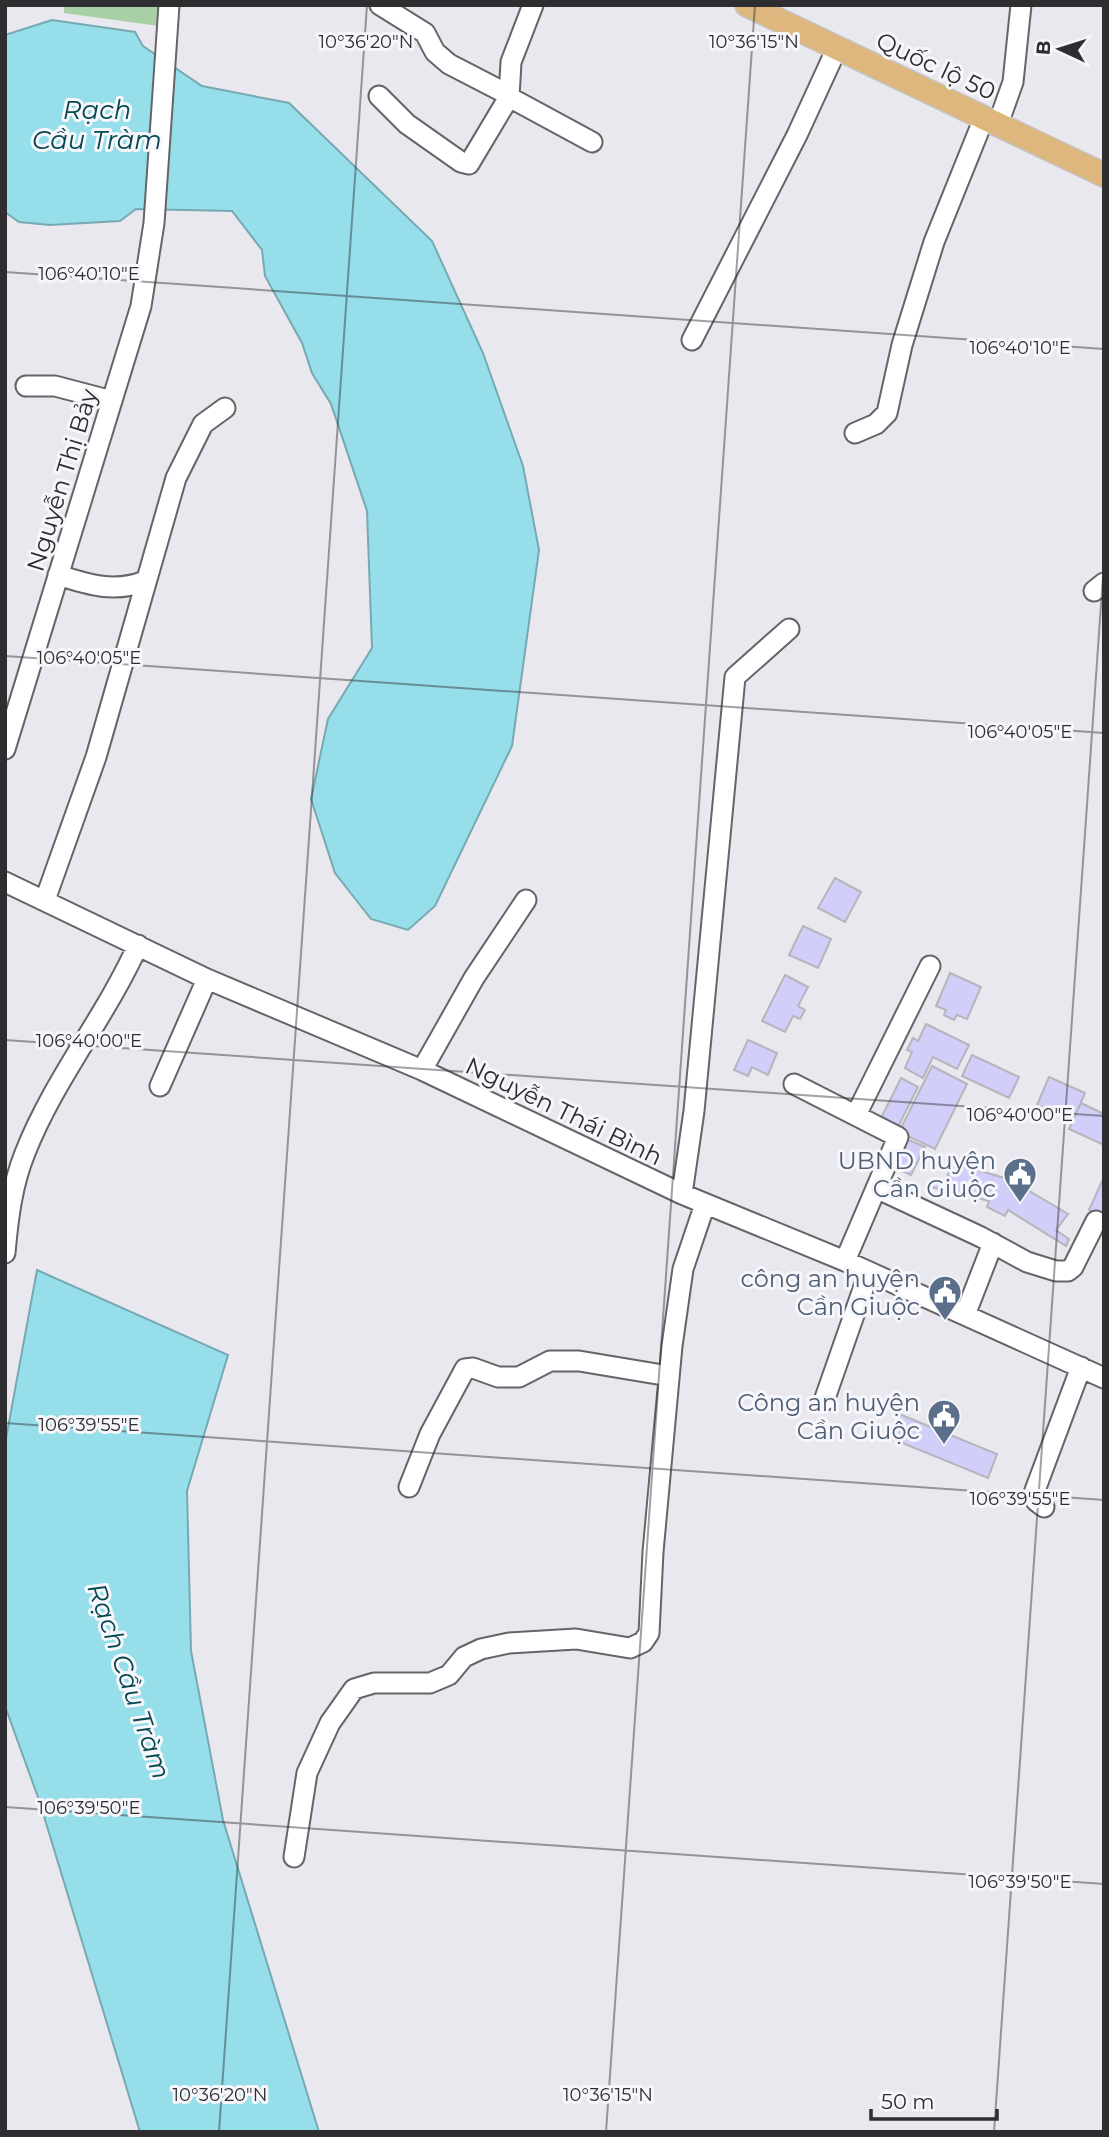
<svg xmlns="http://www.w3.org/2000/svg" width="1109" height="2137" viewBox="0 0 1109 2137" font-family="Montserrat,sans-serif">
	<rect width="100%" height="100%" fill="#e9e8ee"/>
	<path fill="#a9d0a5" d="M64,5h96l-1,21 -95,-13z"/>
	<path fill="#96dee9" stroke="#77a9b2" stroke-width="2" d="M52,20l83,12 8,14 59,40 87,17 143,138 51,112 40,113 16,84 -27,196 -77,160 -27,24 -37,-11 -36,-46 -24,-74 17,-80 44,-71 -5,-137 -36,-107 -19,-31 -10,-30 -37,-67 -3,-26 -30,-39 -96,-2 -16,12 -70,4 -31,-3 -14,-10v-177z
		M37,1270l191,85 -41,136 4,160 32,169 96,312h-179l-101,-332 -34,-94v-262z"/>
	<path fill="#d1cef9" stroke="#b6b5bb" stroke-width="2" d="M835,878l26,14 -16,30 -27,-14z
		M803,926l28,13 -13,29 -29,-13z
		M950,973l31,14 -14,32 -10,-4 -3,5 -10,-5 2,-5 -10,-4z
		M785,975l23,12 -10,19 7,4 -5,9 -7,-3 -8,16 -23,-11z
		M926,1024l43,21 -12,24 -24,-12 -10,21 -18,-10 7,-16 -5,-2 6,-12 5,3z
		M748,1040l29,13 -9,22 -16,-8 -4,9 -14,-6z
		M972,1055l47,22 -10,21 -47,-22z
		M932,1066l35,18 -32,65 -36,-17z
		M1049,1077l36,16 -12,28 -36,-16z
		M901,1078l17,9 -20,40 -17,-9z
		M1081,1103l23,11v31l-35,-16z
		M904,1138l21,9 -14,28 -20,-9z
		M952,1163l53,15 5,-8 10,5 -4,8 52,31 -12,16 13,9 -3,7 -58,-36 -3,6 -18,-9 2,-6 -58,-14 2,-7 12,3z
		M1104,1177v40l-15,-7z
		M899,1414l98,40 -9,24 -98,-40z"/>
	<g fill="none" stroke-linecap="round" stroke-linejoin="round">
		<defs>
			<path id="minor" d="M380,5l45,28 10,19 14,12 60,31
				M379,96l28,28 54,38 8,2 40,-67 2,-35 22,-57
				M509,97l83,45
				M998,124l15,-42 8,-77
				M692,340l105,-205 40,-87
				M26,386h29l57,15
				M855,433l21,-9 11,-11 15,-68 32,-103 50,-124
				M58,575c31,10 57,18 87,6
				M1094,591l10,-8
				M5,749l136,-443 13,-83 15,-218
				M5,882l202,97 215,91 260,124 163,67 259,117
				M45,900l51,-143 80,-279 27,-54 22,-16
				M422,1070l52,-92 52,-78
				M794,1084l104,53 -53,124
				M160,1086l47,-107
				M856,1115l74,-149
				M876,1188l105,49 46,25 29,9h12l5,-4 23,-46
				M682,1194l12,-83 41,-434 54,-48
				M5,1253c3,-34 7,-68 20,-100 29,-74 80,-135 113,-208
				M965,1315l28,-72
				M824,1401l45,-129
				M409,1487l21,-53 35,-65 8,-1 25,9h21l31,-16h29l90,15
				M1044,1507l-8,-6 -2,-8 47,-126
				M294,1857l13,-84 23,-50 24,-34 20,-6h56l19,-8 15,-18 17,-8 28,-6 67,-4 54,9 13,-6 6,-9 4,-81 19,-206 11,-77 22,-65"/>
			<path id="major" d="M747,5l357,170"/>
		</defs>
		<use href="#minor" stroke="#646469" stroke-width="23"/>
		<use href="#major" stroke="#c4c4c5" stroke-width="26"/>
		<use href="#minor" stroke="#fff" stroke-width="19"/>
		<use href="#major" stroke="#ddb77d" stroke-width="23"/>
	</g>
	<path fill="none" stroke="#2e2d30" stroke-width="2" stroke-opacity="0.45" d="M5,272l1099,77M5,656l1099,77M5,1040l1099,76M5,1423l1099,77M5,1807l1099,77M219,2132l148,-2127M606,2132l149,-2127M994,2132l110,-1570"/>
	<defs>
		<symbol id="civic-pin" viewBox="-11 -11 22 30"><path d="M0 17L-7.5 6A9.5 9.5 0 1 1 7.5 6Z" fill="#5c6f8a" stroke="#f6f6fb"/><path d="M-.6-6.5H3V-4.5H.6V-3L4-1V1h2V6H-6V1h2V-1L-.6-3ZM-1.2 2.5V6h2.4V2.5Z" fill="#fff"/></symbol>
	</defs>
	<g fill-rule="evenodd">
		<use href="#civic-pin" x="1001" y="1155" width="38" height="52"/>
		<use href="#civic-pin" x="926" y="1273" width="38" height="52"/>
		<use href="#civic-pin" x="925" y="1397" width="38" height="52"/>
	</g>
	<g text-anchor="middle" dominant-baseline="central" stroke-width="6" stroke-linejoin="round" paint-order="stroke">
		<g font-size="24" fill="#2e2d30" stroke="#f6f6fb">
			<text transform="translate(936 66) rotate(25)">Quốc lộ 50</text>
			<text transform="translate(62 480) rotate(-73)">Nguyễn Thị Bảy</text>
			<text transform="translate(564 1111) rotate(26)">Nguyễn Thái Bình</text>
		</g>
		<g font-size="24" fill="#4e5e75" stroke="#f6f6fb" text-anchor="end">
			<text x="996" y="1160">UBND huyện<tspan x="996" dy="28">Cần Giuộc</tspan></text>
			<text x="920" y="1278">công an huyện<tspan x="920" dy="28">Cần Giuộc</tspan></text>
			<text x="920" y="1402">Công an huyện<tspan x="920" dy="28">Cần Giuộc</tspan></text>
		</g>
		<g font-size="26" font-style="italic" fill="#034850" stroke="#f6f6fb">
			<text x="97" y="110">Rạch<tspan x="97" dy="30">Cầu Tràm</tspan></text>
			<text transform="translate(129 1681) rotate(71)">Rạch Cầu Tràm</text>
		</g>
	</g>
	<g font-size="18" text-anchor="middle" fill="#2e2d30" stroke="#f6f6fb" stroke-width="6" stroke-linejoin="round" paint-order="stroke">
		<text x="366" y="48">10°36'20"N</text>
		<text x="754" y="48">10°36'15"N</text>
		<text x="89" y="280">106°40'10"E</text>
		<text x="1020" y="354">106°40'10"E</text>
		<text x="89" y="664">106°40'05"E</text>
		<text x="1020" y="738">106°40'05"E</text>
		<text x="89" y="1047">106°40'00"E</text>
		<text x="1020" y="1121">106°40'00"E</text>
		<text x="89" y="1431">106°39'55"E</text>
		<text x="1020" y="1505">106°39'55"E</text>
		<text x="89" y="1814">106°39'50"E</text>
		<text x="1020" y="1888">106°39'50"E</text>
		<text x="220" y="2101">10°36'20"N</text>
		<text x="608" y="2101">10°36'15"N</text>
	</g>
	<rect width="1109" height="2137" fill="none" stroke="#2e2d30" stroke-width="14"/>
	<g transform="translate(1060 49) rotate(274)" stroke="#f6f6fb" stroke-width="5" paint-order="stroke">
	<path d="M0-5L12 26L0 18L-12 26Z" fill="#2e2d30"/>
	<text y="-10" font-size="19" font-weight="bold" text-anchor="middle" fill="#2e2d30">B</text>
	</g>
	<path d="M871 2109v10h126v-10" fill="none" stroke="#2e2d30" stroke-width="3.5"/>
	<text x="881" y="2109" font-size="21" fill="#2e2d30" stroke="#f6f6fb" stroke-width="5" paint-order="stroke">50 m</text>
</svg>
